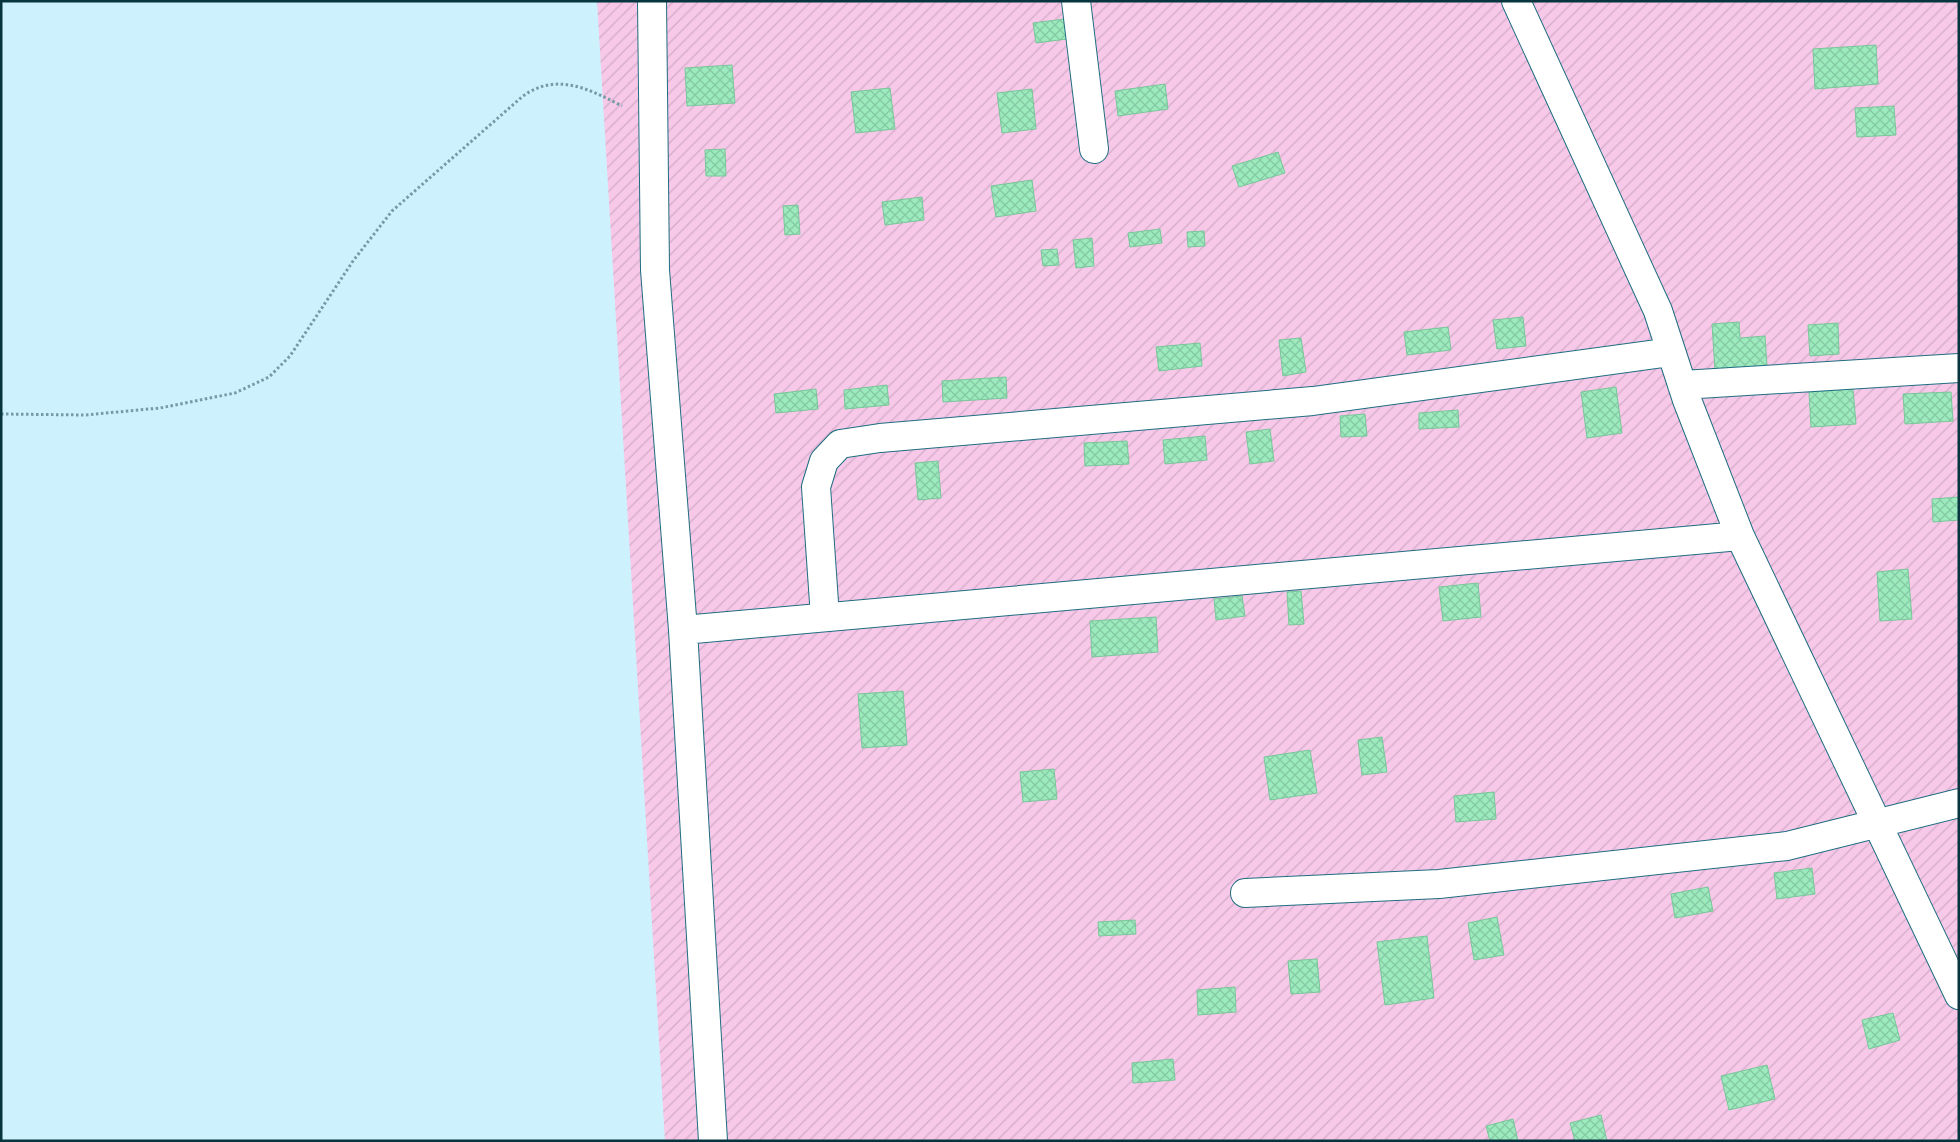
<svg xmlns="http://www.w3.org/2000/svg" width="1960" height="1142" viewBox="0 0 1960 1142" font-family="'Asap Condensed',sans-serif">
	<defs>
		<pattern id="garden-furrows" width="10" height="10" patternUnits="userSpaceOnUse" patternTransform="scale(1.25)"><rect width="10" height="10" fill="#f7c8e8"/><path d="M-1 1l2-2M0 10L10 0M9 11l2-2" fill="none" stroke="#d2acc8"/></pattern>
		<pattern id="building-cross-hatch" width="8" height="8" patternUnits="userSpaceOnUse" patternTransform="scale(1.25)"><rect width="8" height="8" fill="#9ceabd"/><path d="M0 0l8 8M0 8l8-8" fill="none" stroke="#85c9a4"/></pattern>
	</defs>
	<rect width="100%" height="100%" fill="#cef2fd"/>
	<path fill="url(#garden-furrows)" d="M597,1h1362v1140h-1294z"/>
	<path fill="url(#building-cross-hatch)" stroke="#79c69a" d="M1072,18l3,20 -39,5 -3,-20z
		M1876,45l2,39 -63,5 -2,-40z
		M732,65l3,38 -48,3 -2,-38z
		M1165,84l3,25 -50,7 -3,-25z
		M890,88l5,41 -39,4 -5,-41z
		M1032,89l4,40 -34,4 -5,-40z
		M1894,106l2,29 -39,2 -2,-29z
		M725,149l1,27h-20l-1,-26z
		M1278,152l7,21 -46,14 -7,-21z
		M1032,180l4,31 -40,6 -5,-31z
		M922,197l2,23 -39,5 -3,-23z
		M798,205l2,29 -15,1 -2,-29z
		M1160,229l2,14 -32,4 -2,-14z
		M1204,231l1,15 -17,1 -1,-15z
		M1092,238l2,28 -18,2 -3,-28z
		M1057,249l2,16 -16,1 -2,-16z
		M1523,317l3,29 -29,3 -4,-29z
		M1739,322l1,16 25,-2 2,30 -52,4 -3,-46z
		M1838,323l1,31 -29,2 -2,-31z
		M1448,327l3,23 -44,5 -3,-23z
		M1301,338l5,34 -23,4 -4,-36z
		M1200,343l2,23 -43,5 -3,-24z
		M1006,377l1,21 -64,4 -1,-21z
		M887,385l2,20 -44,4 -1,-19z
		M1616,387l6,46 -35,5 -6,-46z
		M816,389l2,20 -42,4 -2,-19z
		M1853,389l3,35 -45,3 -2,-35z
		M1951,392l2,29 -48,3 -2,-30z
		M1458,410l1,17 -40,2v-16z
		M1365,414l2,22 -26,1 -1,-21z
		M1270,429l4,32 -24,3 -4,-32z
		M1205,436l2,24 -42,4 -2,-24z
		M1127,441l2,23 -44,2 -1,-23z
		M938,461l3,37 -23,2 -3,-37z
		M1959,497v23l-26,2 -1,-23z
		M1908,569l4,50 -32,2 -3,-49z
		M1478,583l3,34 -38,4 -4,-34z
		M1301,591l3,33 -15,1 -2,-33z
		M1242,596l3,20 -29,4 -2,-21z
		M1156,617l2,35 -66,5 -2,-36z
		M903,691l4,54 -45,3 -4,-54z
		M1382,737l5,35 -25,3 -4,-35z
		M1310,750l7,43 -47,7 -6,-43z
		M1054,769l3,30 -34,3 -3,-30z
		M1494,792l2,27 -40,3 -2,-26z
		M1812,868l3,26 -38,5 -3,-26z
		M1708,887l5,24 -38,7 -4,-24z
		M1497,917l7,38 -30,5 -6,-37z
		M1135,920l1,14 -37,2 -1,-14z
		M1427,936l7,62 -49,7 -8,-63z
		M1317,959l3,33 -29,2 -3,-33z
		M1235,987l1,25 -38,3 -1,-25z
		M1893,1013l7,27 -31,9 -7,-29z
		M1173,1059l2,21 -42,3 -1,-20z
		M1767,1065l8,34 -46,11 -8,-34z
		M1601,1115l6,26h-32l-5,-18z
		M1513,1119l5,22h-28l-4,-15z"/>
	<g fill="none" stroke-linecap="round" stroke-linejoin="round">
		<defs>
			<path id="minor" d="M652,1l3,269 28,360 30,511
				M1076,1l18,148
				M1516,1l142,310 29,89 53,136 219,459
				M1682,385l277,-17
				M825,617l-9,-130 8,-26 16,-17 40,-6 433,-37 358,-49
				M683,630l1057,-94
				M1245,893l194,-9 348,-38 172,-43"/>
		</defs>
		<use href="#minor" stroke="#1e6e82" stroke-width="30"/>
		<path stroke="#749ca7" stroke-width="3" stroke-dasharray="2.5 2.5" stroke-linecap="butt" d="M1,414l84,1 75,-7 75,-15 34,-16 21,-21 63,-95 39,-50 131,-115c34,-24 66,-7 99,10"/>
		<use href="#minor" stroke="#fff" stroke-width="28"/>
	</g>
	<rect width="1960" height="1142" fill="none" stroke="#07353f" stroke-width="5"/>
</svg>
